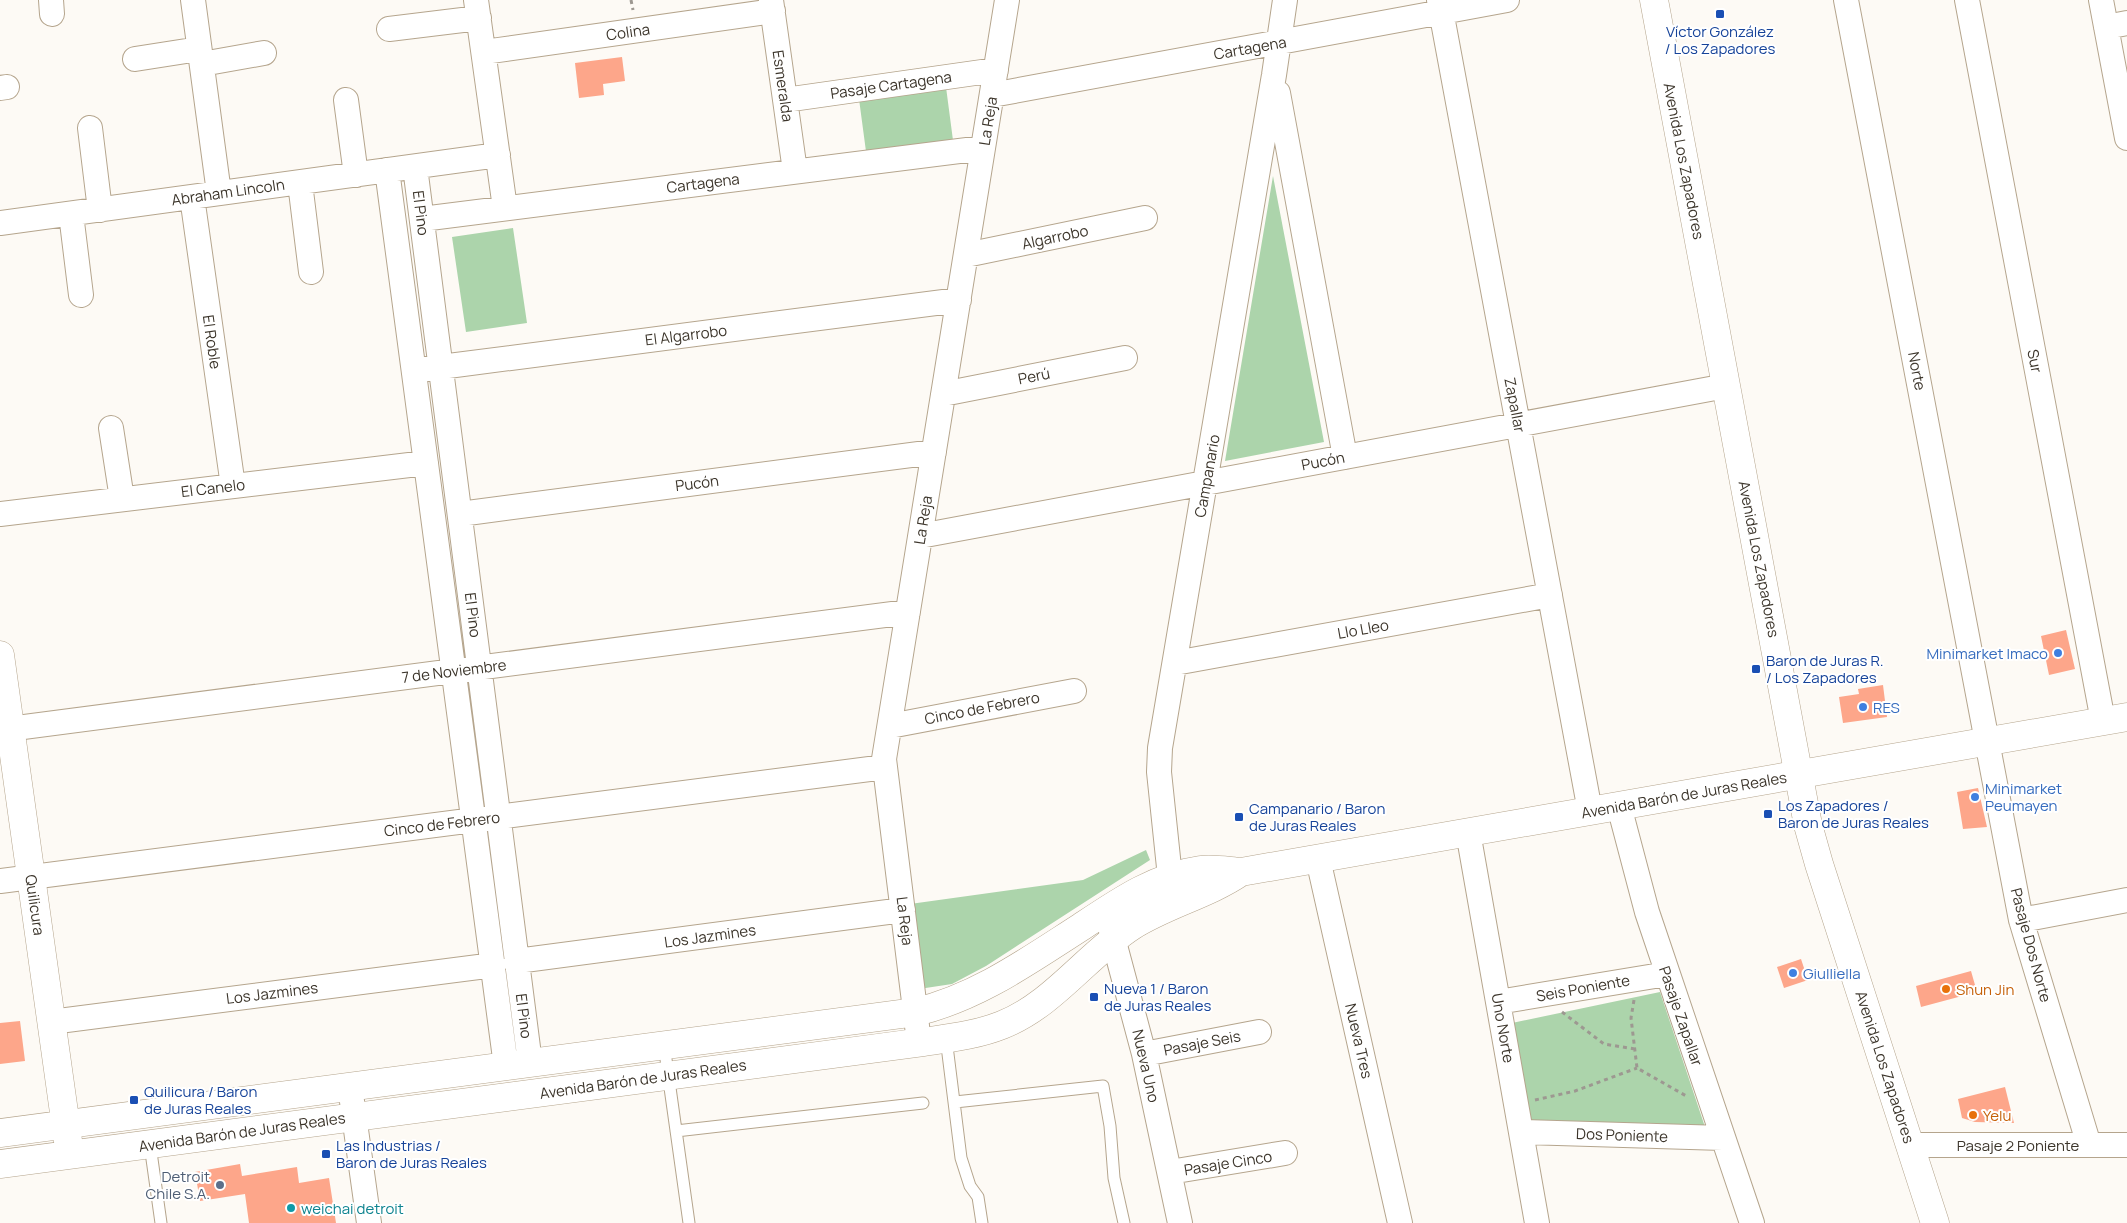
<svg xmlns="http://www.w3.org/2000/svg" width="2127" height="1223" viewBox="0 0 2127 1223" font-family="Manrope,sans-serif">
	<rect width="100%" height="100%" fill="#fdfaf5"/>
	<path fill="#acd4ab" d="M946,87l8,61 -87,11 -8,-60z
		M1273,176l51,266 -99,19z
		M513,228l14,95 -61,9 -14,-95z
		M1146,850l4,10 -164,106 -34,18 -33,5 -9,-85 173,-24z
		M1660,992l45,135 -176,-3 -17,-101z"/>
	<path fill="#fda68a" d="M622,57l3,24 -22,3 1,11 -25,3 -4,-35z
		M2066,630l9,39 -26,6 -8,-39z
		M1883,685l4,32 -44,6 -4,-26 20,-3 -1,-5z
		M1978,788l9,39 -24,2 -6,-37z
		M1801,959l7,21 -24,8 -7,-21z
		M1971,971l6,21 -56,15 -5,-21z
		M20,1021l5,40 -25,3v-41z
		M2005,1087l9,36 -39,-1 -13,-4 -4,-19z
		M240,1164l2,12 55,-9 2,16 30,-5 7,45h-87l-4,-29 -45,7 -5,-29z"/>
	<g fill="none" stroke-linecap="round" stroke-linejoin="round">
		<defs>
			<path id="service" d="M946,1038l15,120 9,28 8,11 4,26
				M664,1045l25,178
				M955,1102l148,-16 7,40 4,52 10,45
				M676,1131l247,-28
				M150,1145l11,78"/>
			<path id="minor" d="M51,0l1,14
				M193,0l26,193
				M476,0l29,208
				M771,0l24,171
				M1439,0l151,811
				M1846,0l175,920 68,225
				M1967,0l136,721
				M2101,0l26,138
				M2106,27l21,-4
				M389,29l90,-11
				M484,52l289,-41
				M135,59l64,-10
				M202,64l62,-11
				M0,88l7,-1
				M1278,93l67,364
				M992,95l515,-95
				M346,100l10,75
				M785,100l211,-30
				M90,128l10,82
				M415,167l115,896
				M387,170l119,896
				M300,183l11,89
				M192,197l41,289
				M71,214l10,81
				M422,219l561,-71
				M0,223l498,-68
				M966,255l179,-37
				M425,369l534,-69
				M943,394l182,-36
				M111,428l11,71
				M0,514l426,-51
				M460,514l474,-62
				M920,536l806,-150
				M1175,663l375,-68
				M890,726l184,-35
				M0,730l908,-118
				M1619,806l28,106 105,311
				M1468,832l69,391
				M1318,859l82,364
				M1170,877l-11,-105 1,-24 114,-673 11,-75
				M0,881l885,-114
				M2021,920l106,-20
				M1109,923l35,131 36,169
				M517,961l386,-51
				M1498,1002l169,-28
				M51,1022l443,-57
				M919,1042l-35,-283 123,-759
				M1144,1054l115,-22
				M350,1087l19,136
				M1521,1132l202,6
				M1910,1145h217
				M1170,1172l115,-19"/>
			<path id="tertiary" d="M0,655l68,486
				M0,1133l916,-121c62,-15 112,-51 165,-85 36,-24 75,-51 119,-57 13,-2 28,1 41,2l886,-155
				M0,1164l923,-122c27,-4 54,-7 79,-17 51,-20 85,-70 130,-99 35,-22 75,-31 109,-54"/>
			<path id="secondary" d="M1654,0l154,825 11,39 116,359"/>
		</defs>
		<use href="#service" stroke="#b5a58d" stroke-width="13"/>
		<use href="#minor" stroke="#b5a58d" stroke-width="26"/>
		<use href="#tertiary" stroke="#b5a58d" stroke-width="29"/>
		<use href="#secondary" stroke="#b5a58d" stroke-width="29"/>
		<path stroke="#9d9891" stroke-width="3" stroke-dasharray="4 4" stroke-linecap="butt" d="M631,0l2,10
			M1634,1000l-3,18 6,50 51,29
			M1562,1012l42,32 31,5
			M1535,1100l40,-9 62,-23"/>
		<use href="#service" stroke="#fff" stroke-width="11"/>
		<use href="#minor" stroke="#fff" stroke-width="24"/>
		<use href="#tertiary" stroke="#fff" stroke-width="28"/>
		<use href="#secondary" stroke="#fff" stroke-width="28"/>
	</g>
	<g fill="#1a4fb4" stroke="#fff" stroke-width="2">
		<rect x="1715" y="9" width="10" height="10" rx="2.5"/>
		<rect x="1751" y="664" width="10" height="10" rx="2.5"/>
		<rect x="1763" y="809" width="10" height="10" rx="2.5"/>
		<rect x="1234" y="812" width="10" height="10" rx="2.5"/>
		<rect x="1089" y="992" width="10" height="10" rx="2.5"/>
		<rect x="129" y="1095" width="10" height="10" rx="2.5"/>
		<rect x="321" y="1149" width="10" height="10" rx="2.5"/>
	</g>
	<g fill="#3f7fe0" stroke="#fff" stroke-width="2">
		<circle cx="2058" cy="653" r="5"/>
		<circle cx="1863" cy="707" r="5"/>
		<circle cx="1975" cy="797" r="5"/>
		<circle cx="1793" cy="973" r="5"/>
	</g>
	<g fill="#e8710a" stroke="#fff" stroke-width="2">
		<circle cx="1946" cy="989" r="5"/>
		<circle cx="1973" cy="1115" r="5"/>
	</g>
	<circle fill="#5c6f8a" stroke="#fff" stroke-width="2" cx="220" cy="1185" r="5"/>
	<circle fill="#0f9aa8" stroke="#fff" stroke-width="2" cx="291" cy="1208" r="5"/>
	<g text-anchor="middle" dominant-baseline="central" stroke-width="4" stroke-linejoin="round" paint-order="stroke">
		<g font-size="15" fill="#164399" stroke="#fff" text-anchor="start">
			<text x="1720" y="31" text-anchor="middle">Víctor González<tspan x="1720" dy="17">/ Los Zapadores</tspan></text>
			<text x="1766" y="660">Baron de Juras R.<tspan x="1766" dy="17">/ Los Zapadores</tspan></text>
			<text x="1778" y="805">Los Zapadores /<tspan x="1778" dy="17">Baron de Juras Reales</tspan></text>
			<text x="1249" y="808">Campanario / Baron<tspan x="1249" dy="17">de Juras Reales</tspan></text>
			<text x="1104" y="988">Nueva 1 / Baron<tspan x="1104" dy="17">de Juras Reales</tspan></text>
			<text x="144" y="1091">Quilicura / Baron<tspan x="144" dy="17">de Juras Reales</tspan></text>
			<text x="336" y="1145">Las Industrias /<tspan x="336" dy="17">Baron de Juras Reales</tspan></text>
		</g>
		<g font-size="15" fill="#3c352b" stroke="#fff">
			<text transform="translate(628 32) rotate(-8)">Colina</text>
			<text transform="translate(1250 48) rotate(-10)">Cartagena</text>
			<text transform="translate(891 85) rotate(-8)">Pasaje Cartagena</text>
			<text transform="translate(783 86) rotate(82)">Esmeralda</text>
			<text transform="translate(988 121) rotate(-81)">La Reja</text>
			<text transform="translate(1684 161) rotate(79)">Avenida Los Zapadores</text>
			<text transform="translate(703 183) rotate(-7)">Cartagena</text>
			<text transform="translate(228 192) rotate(-8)">Abraham Lincoln</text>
			<text transform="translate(421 213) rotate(83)">El Pino</text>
			<text transform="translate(1055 237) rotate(-12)">Algarrobo</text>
			<text transform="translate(686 335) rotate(-7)">El Algarrobo</text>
			<text transform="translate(212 342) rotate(82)">El Roble</text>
			<text transform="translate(2035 361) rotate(79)">Sur</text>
			<text transform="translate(1917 371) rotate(79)">Norte</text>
			<text transform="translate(1034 376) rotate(-11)">Perú</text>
			<text transform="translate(1515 405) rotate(79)">Zapallar</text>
			<text transform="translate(1323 461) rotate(-11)">Pucón</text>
			<text transform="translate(1207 476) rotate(-80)">Campanario</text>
			<text transform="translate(697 483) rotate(-7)">Pucón</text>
			<text transform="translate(213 488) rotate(-7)">El Canelo</text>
			<text transform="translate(923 520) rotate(-81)">La Reja</text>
			<text transform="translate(1759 559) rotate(79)">Avenida Los Zapadores</text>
			<text transform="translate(473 615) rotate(83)">El Pino</text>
			<text transform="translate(1363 629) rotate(-10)">Llo Lleo</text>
			<text transform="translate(454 671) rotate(-7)">7 de Noviembre</text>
			<text transform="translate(982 708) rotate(-11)">Cinco de Febrero</text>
			<text transform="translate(1684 795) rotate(-10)">Avenida Barón de Juras Reales</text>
			<text transform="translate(442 824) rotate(-7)">Cinco de Febrero</text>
			<text transform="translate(35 905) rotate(82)">Quilicura</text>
			<text transform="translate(905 921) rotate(83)">La Reja</text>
			<text transform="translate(710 936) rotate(-8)">Los Jazmines</text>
			<text transform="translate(2031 945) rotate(75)">Pasaje Dos Norte</text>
			<text transform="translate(1583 988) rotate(-10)">Seis Poniente</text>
			<text transform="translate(272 993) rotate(-7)">Los Jazmines</text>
			<text transform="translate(524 1016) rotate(83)">El Pino</text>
			<text transform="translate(1681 1016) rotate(71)">Pasaje Zapallar</text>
			<text transform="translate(1503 1028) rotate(80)">Uno Norte</text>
			<text transform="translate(1359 1041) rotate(77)">Nueva Tres</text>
			<text transform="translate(1202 1043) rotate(-11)">Pasaje Seis</text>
			<text transform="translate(1146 1066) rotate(77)">Nueva Uno</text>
			<text transform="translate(1885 1067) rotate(72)">Avenida Los Zapadores</text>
			<text transform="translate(643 1079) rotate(-8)">Avenida Barón de Juras Reales</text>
			<text transform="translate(242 1132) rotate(-8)">Avenida Barón de Juras Reales</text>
			<text transform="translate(1622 1135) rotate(2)">Dos Poniente</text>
			<text x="2018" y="1145">Pasaje 2 Poniente</text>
			<text transform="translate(1228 1163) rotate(-9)">Pasaje Cinco</text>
		</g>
		<g font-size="15" fill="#366cbe" stroke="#fff" text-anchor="start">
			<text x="2048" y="653" text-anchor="end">Minimarket Imaco</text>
			<text x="1873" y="707">RES</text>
			<text x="1985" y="788">Minimarket<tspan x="1985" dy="17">Peumayen</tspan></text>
			<text x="1803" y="973">Giulliella</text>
		</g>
		<g font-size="15" fill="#c56008" stroke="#fff" text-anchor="start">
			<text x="1956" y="989">Shun Jin</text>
			<text x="1983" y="1115">Yelu</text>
		</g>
		<g font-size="15" fill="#4e5e75" stroke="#fff" text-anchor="end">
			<text x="210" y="1176">Detroit<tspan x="210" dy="17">Chile S.A.</tspan></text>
		</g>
		<g font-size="15" fill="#0d838f" stroke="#fff" text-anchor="start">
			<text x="301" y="1208">weichai detroit</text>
		</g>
	</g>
</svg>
